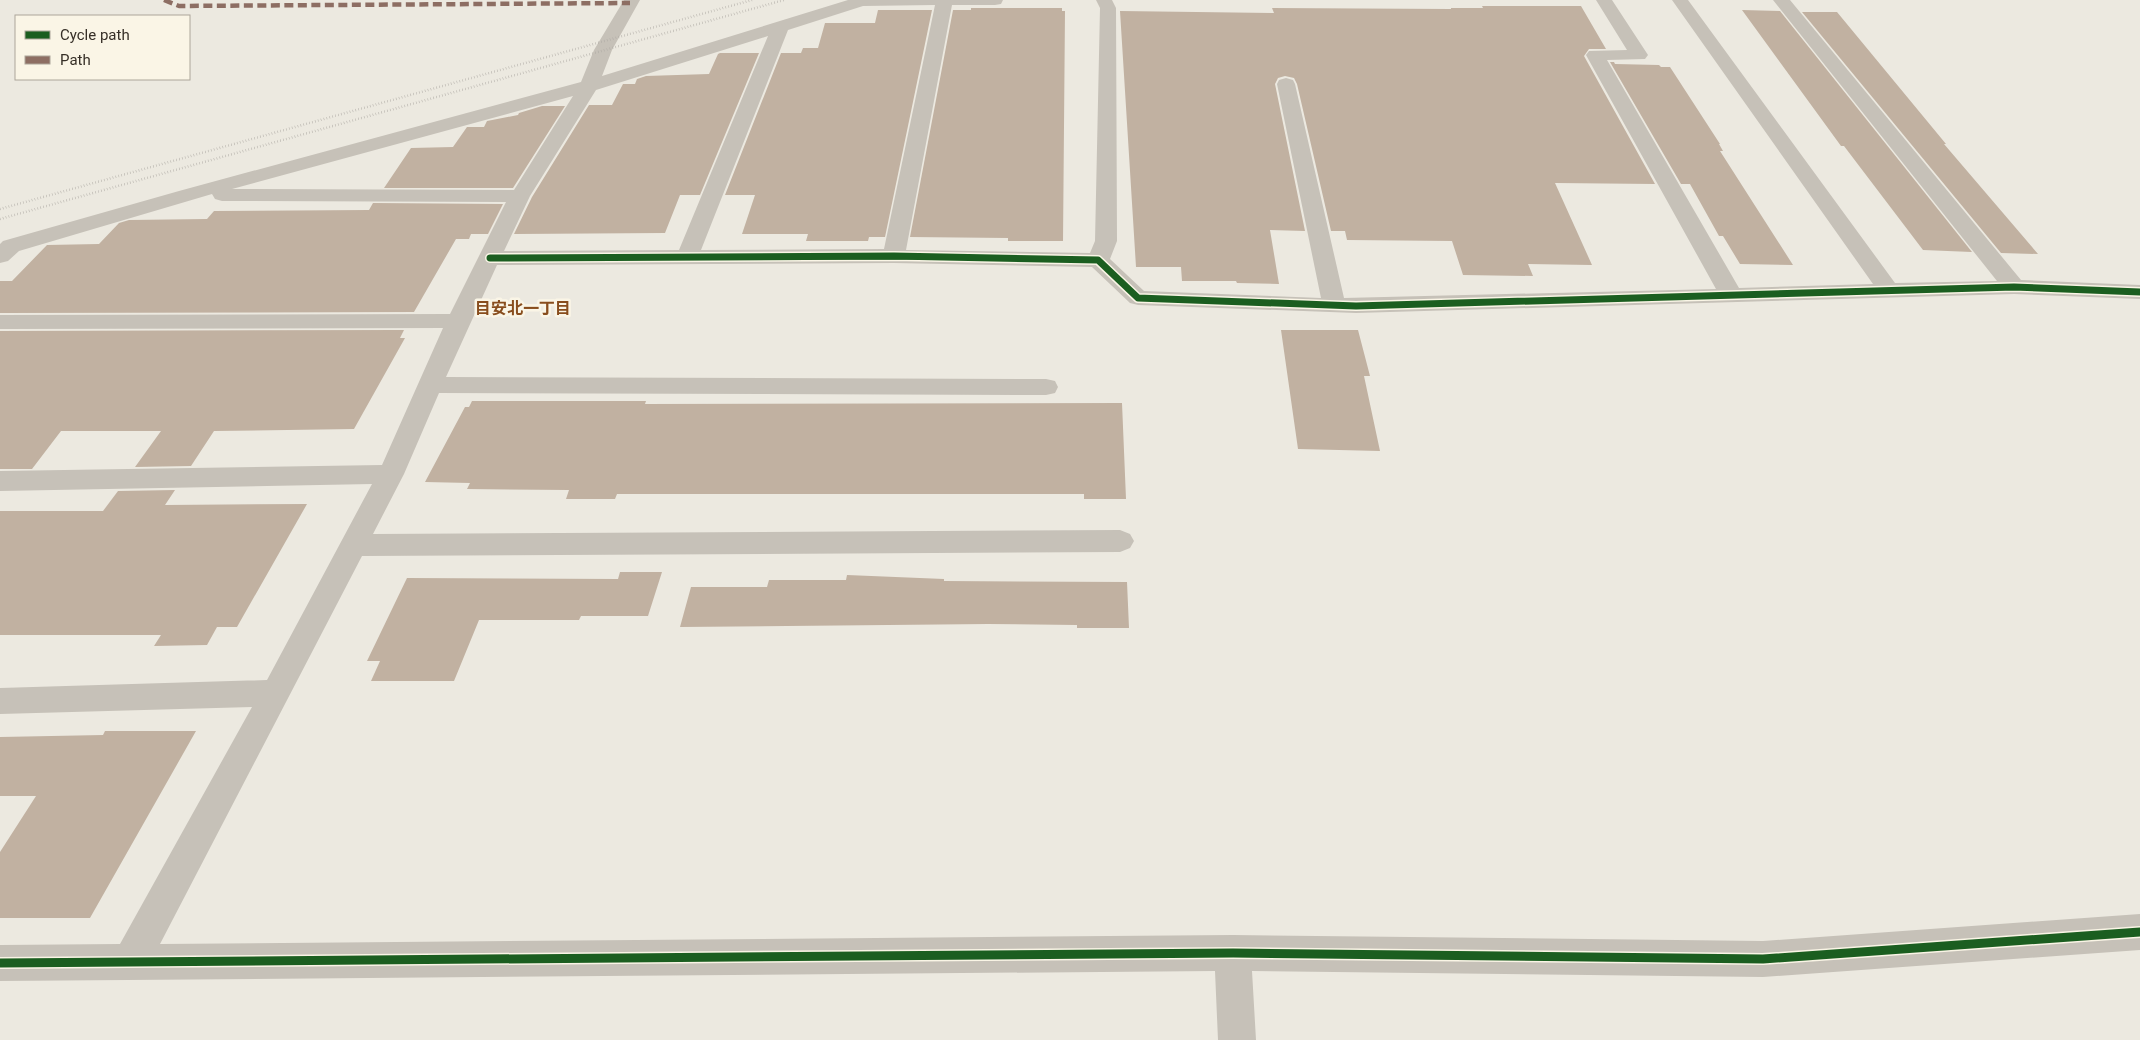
<svg xmlns="http://www.w3.org/2000/svg" width="2140" height="1040" viewBox="0 0 2140 1040" font-family="Roboto,'Noto Sans JP',sans-serif">
	<rect width="100%" height="100%" fill="#ece9e0"/>
	<path fill="#c1b1a1" d="M1482,6h99l25,43h-17l-5,7 71,128 -100,-1 37,82 -64,-1 5,12 -70,-1 -11,-34 -105,-1 -2,-9h-14l-34,-147 -3,-6 -9,-2 -7,2 -3,6 30,147 -35,-1 9,54 -42,-1 -1,-2h-54l-1,-14h-45l-16,-256 154,2 -2,-5 179,1v-1h32z
		M971,8h91v3h3l-2,230h-55v-3l-98,-1 43,-227h18z
		M878,10h54l-47,227h-16l-1,4h-62l2,-7h-66l13,-39h-30l56,-142h20l2,-5h15l7,-25h50z
		M1742,10l38,1 192,241 -49,-2 -79,-104h-3z
		M1802,12h35l109,132h-2l94,110 -37,-1z
		M720,53h39l-59,142h-20l-15,38 -151,1 18,-37 57,-92h23l11,-21h12l2,-5 9,-3 63,-2 9,-20z
		M1610,62h4l1,2 44,1 2,2h9l50,77h-1l4,7h-3l73,114 -53,-1 -17,-28h-4l-29,-52h-9z
		M542,106h23l-52,82h-129l27,-40 42,-1 14,-20h17l3,-6 31,-6 1,-2z
		M373,203l130,1 -15,30h-17l-2,5h-13l-42,73 -414,1v-32h12l35,-36 52,-1 20,-21 10,-3 78,-1 7,-8 155,-1z
		M404,330l-4,8h5l-51,91 -140,2 -23,35 -56,1 26,-36h-100l-29,38h-32v-138z
		M1281,330h77l12,46h-6l16,75 -82,-2z
		M472,401h174l-1,3 477,-1 4,96h-42v-5h-467l-2,5h-49l3,-9 -102,-1 3,-6 -45,-1 40,-75h4z
		M175,490l-10,15 142,-1 -70,123h-20l-10,18 -53,1 7,-11h-161v-124h103l15,-20z
		M620,572h42l-14,44h-67l-2,4h-100l-25,61h-83l9,-20h-13l40,-83 211,1z
		M847,575l97,4v2l183,1 2,46h-52v-3l-89,-1 -308,3 11,-40h76l2,-7h77z
		M105,731h91l-106,187h-90v-66l36,-56h-36v-59l103,-2z"/>
	<g fill="none" stroke-linecap="round" stroke-linejoin="round">
		<path fill="#c6c1b8" fill-rule="evenodd" d="M624,0h16l-28,50 -10,26 246,-76h155l-2,4 -6,1h-43l-46,245 184,3 5,-12 5,-233 -4,-8h16l4,8 1,233 -7,18 34,32 177,7 -44,-214 2,-4 7,-2 7,2 2,4 49,214 372,-9 -130,-234 3,-4 38,-1 -31,-50h16l36,55 -3,4 -38,1 132,228 134,-4 -201,-284h16l207,283 102,-2 -224,-281h17l231,280 119,5v14l-126,-5 -658,19 -218,-8 -8,-2 -38,-36 -198,-4 -397,2 -51,112 600,2 9,2 3,6 -3,6 -9,2 -607,-2 -35,81 -31,60 747,-4 10,4 4,7 -4,7 -10,4 -758,4 -202,388 1073,-9 530,6 377,-27v36l-377,27 -511,-6 4,69h-38l-3,-69 -1215,10v-36l120,-1 132,-237 -252,7v-26l267,-8 105,-196 -372,7v-20l382,-6 61,-137 -443,1v-14l450,-1 56,-112 -284,-1 -7,-2 -3,-5 -193,57 -11,10 -8,2v-19l3,-3 176,-50 402,-109 13,-32zM935,5l-51,244 -183,1 87,-220 75,-24zM768,36l-89,214 -175,1 26,-55 66,-106zM573,96l-59,94 -282,-1z"/>
		<path stroke="#ada9a3" stroke-width="2.5" stroke-dasharray="0.5 2.5" stroke-linecap="butt" d="M0,209l752,-209
			M0,219l784,-219"/>
		<path stroke="#8d6e63" stroke-width="4.5" stroke-dasharray="9 4.5" stroke-linecap="butt" d="M164,0l15,6 451,-3"/>
		<defs>
			<path id="cycleway-far2" d="M755,257h174"/>
			<path id="cycleway-far1" d="M490,258l404,-2 204,4 40,38 218,8 658,-19 126,5"/>
			<path id="cycleway" d="M0,963l1233,-10 530,6 377,-27"/>
		</defs>
		<use href="#cycleway-far2" stroke="#faf5e6" stroke-width="7"/>
		<use href="#cycleway-far1" stroke="#faf5e6" stroke-width="10"/>
		<use href="#cycleway" stroke="#faf5e6" stroke-width="12"/>
		<use href="#cycleway-far2" stroke="#1b5e20" stroke-width="5"/>
		<use href="#cycleway-far1" stroke="#1b5e20" stroke-width="7"/>
		<use href="#cycleway" stroke="#1b5e20" stroke-width="9"/>
	</g>
	<g text-anchor="middle" dominant-baseline="central" stroke-width="5" stroke-linejoin="round" paint-order="stroke">
		<g font-size="16" font-weight="bold" fill="#884d1d" stroke="#faf5e6">
			<text x="523" y="308">目安北一丁目</text>
		</g>
	</g>
	<rect x="15" y="15" width="175" height="65" fill="#faf5e6" stroke="#aca69a"/>
	<rect x="25" y="31" width="25" height="8" fill="#1b5e20" stroke="#aca69a"/>
	<text x="60" y="40" font-size="15" fill="#362f27">Cycle path</text>
	<rect x="25" y="56" width="25" height="8" fill="#8d6e63" stroke="#aca69a"/>
	<text x="60" y="65" font-size="15" fill="#362f27">Path</text>
</svg>
